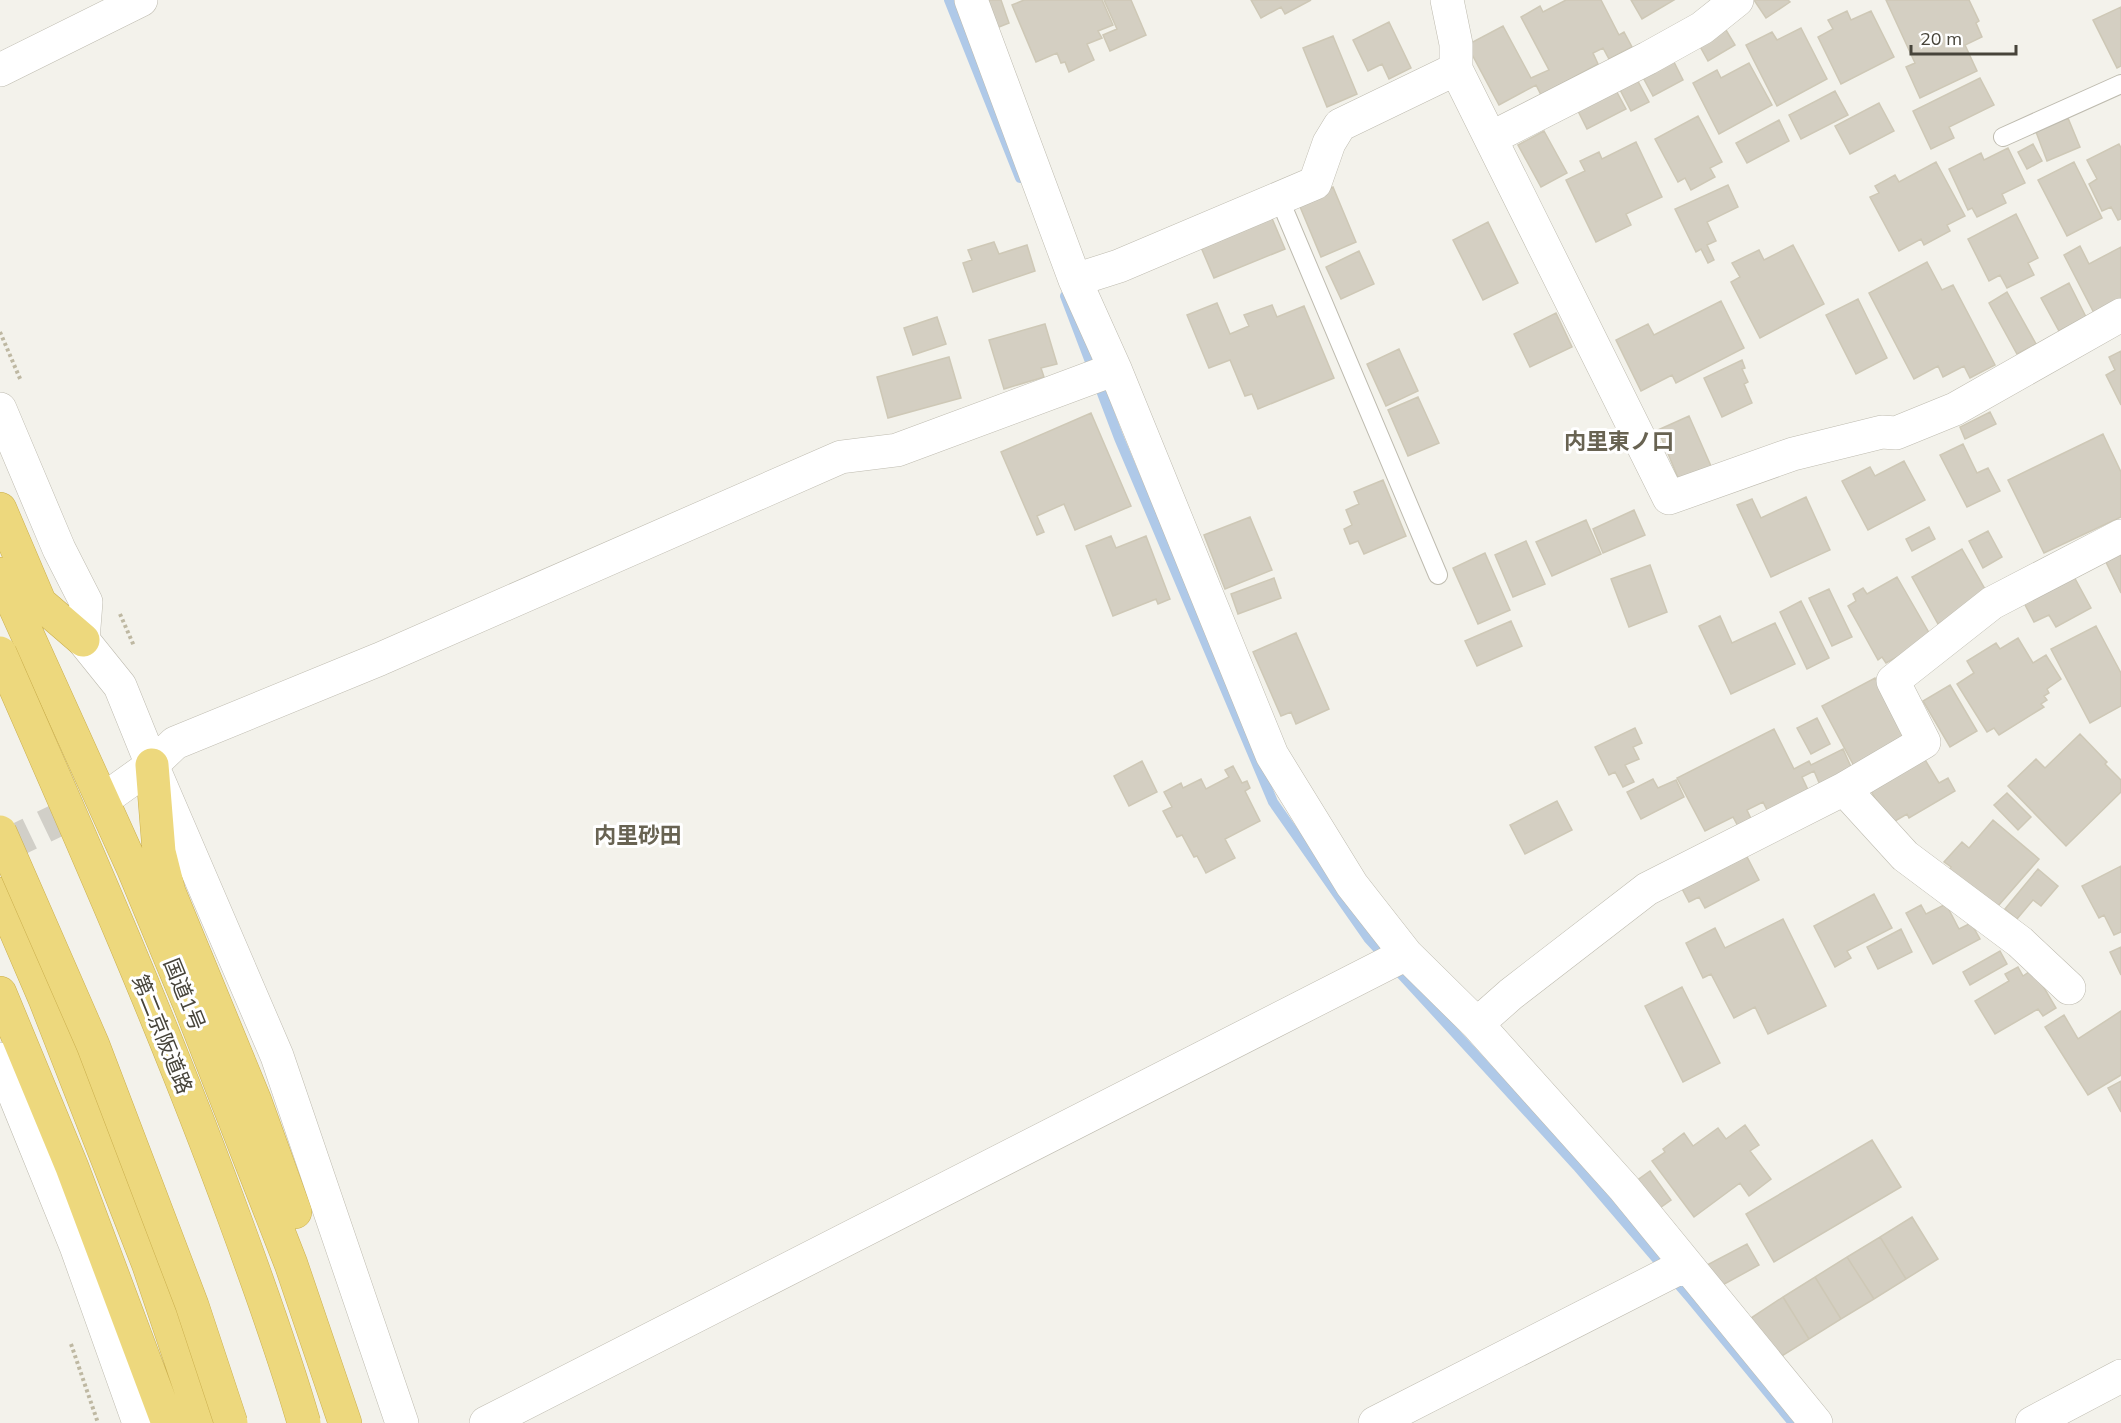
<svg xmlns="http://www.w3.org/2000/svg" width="2121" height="1423" viewBox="0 0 2121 1423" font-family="Mulish,'Noto Sans JP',sans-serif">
	<rect width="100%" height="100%" fill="#f3f2eb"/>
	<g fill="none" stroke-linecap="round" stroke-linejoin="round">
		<path stroke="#afc9e8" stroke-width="10" d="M949,0l71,178
			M1065,296l54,142 154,364 95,136 209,228 114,133 102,124"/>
	</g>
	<path fill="#d4cfc2" stroke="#cec8b6" stroke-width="1.5" d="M984,0h17l8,23 -15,6z
		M1024,0h78l11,25 -15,6 4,7 -15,6 7,16 -25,12 -4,-10 -4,1 -4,-10 -21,9 -24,-57z
		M1104,0h27l15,35 -36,16 -7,-16 14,-6z
		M1251,0h60l-26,14 -4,-7 -20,11z
		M1566,0h35l18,35 5,-3 8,15 -23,12 -6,-11 -10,5 5,11 -57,31 -5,-10 -37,20 -32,-60 36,-19 28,52 18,-8 -28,-53 19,-11 3,6z
		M1631,0h43l-32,19z
		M1754,0h34l2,2 -24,16z
		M1886,0h83l10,21 -3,2 6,14 -17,8 12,26 -57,27 -14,-31 9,-4z
		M2121,7v59l-4,2 -24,-48z
		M1847,11l4,9 20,-9 23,46 -53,27 -23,-47 15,-8 -5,-9z
		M1389,22l22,46 -22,11 -7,-15 -14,7 -15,-31z
		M1723,25l12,20 -27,16 -11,-20z
		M1801,28l26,51 -50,27 -31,-61 26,-13 5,8z
		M1333,36l24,58 -30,13 -24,-59z
		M1670,54l13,26 -30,16 -14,-26z
		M1749,63l23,42 -53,29 -26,-51 24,-13 4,8z
		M1633,72l16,30 -18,9 -16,-31z
		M1980,78l14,27 -45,22 5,11 -23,11 -18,-38z
		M1612,83l14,26 -39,20 -13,-26z
		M1835,91l13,24 -47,24 -12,-24z
		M1879,103l15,28 -44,23 -15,-28z
		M1698,116l24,46 -12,6 5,9 -24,13 -6,-12 -7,4 -23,-43z
		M2068,118l12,29 -33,14 -11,-29z
		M1779,120l10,21 -42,22 -11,-20z
		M1544,131l23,42 -26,14 -23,-42z
		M1636,142l26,55 -36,17 5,11 -35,17 -30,-62 19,-9 -5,-10 19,-9 3,7z
		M2033,144l9,17 -15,8 -9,-17z
		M2119,144l2,4v71l-3,1 -7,-13 -9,4 -13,-27 8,-5 -10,-19z
		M2008,148l17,35 -23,11 4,9 -29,14 -5,-9 -4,2 -19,-41 32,-16 3,7z
		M1936,162l29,54 -18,9 3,6 -26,14 -3,-6 -22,12 -29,-54 9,-4 -4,-7 20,-11 4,7z
		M2074,162l28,56 -35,18 -29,-56z
		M1728,185l10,22 -31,15 9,19 -9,4 7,15 -6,3 -7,-14 -5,3 -21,-43z
		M1333,187l23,55 -35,15 -23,-55z
		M2016,214l22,44 -10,5 6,12 -27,13 -7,-13 -11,6 -21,-42z
		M1271,216l14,33 -71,29 -14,-33z
		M1488,222l30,61 -35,17 -30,-60z
		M994,242l5,12 28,-9 8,26 -62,21 -10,-29 9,-3 -4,-10z
		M1793,245l31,59 -64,34 -29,-56 9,-5 -8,-14 27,-13 5,10z
		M2080,246l9,18 32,-17v52l-27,14 -30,-58z
		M1359,251l15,33 -33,15 -15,-32z
		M1927,262l15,28 11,-5 42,80 -25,13 -6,-12 -21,11 -5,-11 -24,13 -45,-86z
		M2069,283l17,34 -27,14 -18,-33z
		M2007,292l29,52 -19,10 -28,-51z
		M1858,299l29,59 -31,16 -30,-59z
		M1721,301l23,47 -68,35 -4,-8 -31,16 -25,-51 32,-16 6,11z
		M1217,303l13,31 19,-8 -5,-11 28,-10 5,12 27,-11 30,72 -76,31 -6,-15 -7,2 -15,-36 -21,8 -22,-53z
		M1556,313l16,34 -42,20 -16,-33z
		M937,317l9,27 -33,11 -9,-27z
		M1045,324l12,40 -16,4 3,9 -40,12 -15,-49z
		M1399,349l19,42 -32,15 -19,-42z
		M2121,351v54l-15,-30 9,-5 -6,-13z
		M949,357l12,41 -73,20 -11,-41z
		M1742,360l3,8 -3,1 6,13 -4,2 8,19 -30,14 -18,-39z
		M1418,397l21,46 -31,13 -20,-46z
		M1990,412l6,12 -31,15 -5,-12z
		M1091,413l40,93 -56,24 -11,-26 -27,12 7,16 -7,3 -36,-83z
		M1689,416l22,50 -32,14 -21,-50z
		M2103,434l18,38v45l-77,36 -36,-73z
		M1963,444l14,29 11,-5 12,23 -33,16 -27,-52z
		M1904,461l21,39 -57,30 -26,-49 28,-14 5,9z
		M1383,480l23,56 -42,18 -6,-13 -8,3 -6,-15 8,-4 -6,-15 13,-6 -5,-12z
		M1806,497l24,53 -59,27 -34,-72 15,-6 9,19z
		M1634,510l11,25 -42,18 -10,-24z
		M1250,517l22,53 -47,19 -21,-54z
		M1586,520l15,34 -49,22 -16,-34z
		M1929,527l6,12 -23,12 -6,-12z
		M1988,531l14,26 -19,11 -14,-27z
		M1111,536l5,12 30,-12 24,63 -12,5 -2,-5 -43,17 -27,-70z
		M1526,541l19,43 -32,13 -18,-42z
		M1962,549l27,47 -51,28 -26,-47z
		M2121,550v43l-17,-35z
		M1485,553l25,57 -32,14 -25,-56z
		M1650,565l17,47 -38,15 -18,-48z
		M2072,573l19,35 -35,19 -7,-12 -15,7 -12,-23z
		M1897,577l35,61 -46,25 -4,-6 -4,3 -30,-54 8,-5 -3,-7 10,-6 4,6z
		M1274,578l7,20 -43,16 -7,-20z
		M1829,589l23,48 -20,9 -23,-48z
		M1801,601l28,57 -22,11 -27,-57z
		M1720,616l12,27 43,-20 20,41 -64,30 -32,-68z
		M1511,621l11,25 -45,20 -12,-25z
		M2096,626l25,47v33l-31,17 -39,-74z
		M1296,633l33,76 -33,15 -5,-12 -10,4 -28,-64z
		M2018,638l15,25 13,-8 15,24 -14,10 2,4 -5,3 3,4 -6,4 3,3 -45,28 -5,-7 -7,4 -30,-48 17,-11 -7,-12 29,-18 4,6z
		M1875,678l32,60 -53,28 -32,-60z
		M1950,685l27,46 -27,16 -27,-46z
		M1817,718l13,26 -19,10 -14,-26z
		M1635,728l7,15 -9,4 6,12 -14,6 9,17 -11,5 -8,-15 -6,3 -14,-28z
		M1774,729l20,40 15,-8 2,4 32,-16 9,20 -32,16 -6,-14 -12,6 7,15 -41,20 -5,-10 -16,8 5,11 -13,7 -6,-11 -28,14 -28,-53z
		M2080,734l27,28 -2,2 16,16v12l-55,54 -58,-60 28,-27 9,9z
		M1921,753l18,30 9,-5 7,13 -46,27 -2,-4 -17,10 -23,-40z
		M1142,761l15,31 -28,14 -15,-30z
		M1233,766l9,17 5,-2 3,7 -5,3 15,30 -35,18 10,19 -29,15 -9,-17 -3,1 -12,-22 -5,2 -14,-26 9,-4 -8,-15 17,-9 2,5 18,-9 5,10 23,-12 -4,-7z
		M1653,779l5,9 18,-8 8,17 -43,22 -14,-27z
		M2007,793l24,24 -13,13 -24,-25z
		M1557,801l15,29 -47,24 -15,-29z
		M1993,820l46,39 -47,54 -46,-39 5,-7 -7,-5 18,-20 7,6z
		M1743,849l16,31 -54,28 -6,-11 -10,5 -10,-19z
		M2121,866v66l-7,3 -10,-20 -5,3 -17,-32z
		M2038,869l20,17 -17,20 -8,-6 -16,19 -12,-10z
		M1874,894l18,34 -45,23 4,7 -16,9 -21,-41z
		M1946,904l13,25 12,-6 9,16 -47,25 -27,-51 15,-8 5,9z
		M1783,919l43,87 -58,28 -13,-27 -21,11 -23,-44 -8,4 -17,-35 29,-15 10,20z
		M1901,929l11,23 -34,17 -11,-22z
		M2121,947v28l-11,-23z
		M2000,951l7,13 -37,21 -7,-13z
		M2018,967l5,9 10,-7 23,39 -13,8 -5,-7 -43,25 -20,-33 34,-20 -4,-7z
		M1682,987l38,76 -37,19 -38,-76z
		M2121,1011v64l-33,20 -43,-68 19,-12 14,24z
		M2121,1081v31l-13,-24z
		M1745,1125l14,20 -9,6 21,28 -22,17 -9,-13 -46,34 -42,-56 13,-9 -2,-3 21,-16 9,13 25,-18 8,11z
		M1872,1140l29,47 -127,75 -28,-48z
		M1650,1171l21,29 -21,15 -21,-29z
		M1912,1217l26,42 -32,20 -26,-42z
		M1880,1237l26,42 -32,20 -27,-42z
		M1747,1244l12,21 -40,22 -12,-22z
		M1847,1257l27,42 -33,20 -26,-42z
		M1815,1277l26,42 -32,20 -26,-42z
		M1783,1297l26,42 -32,20 -26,-41z"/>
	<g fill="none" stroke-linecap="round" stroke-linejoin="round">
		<path stroke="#d1cfc8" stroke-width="33" stroke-dasharray="33 16" stroke-linecap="butt" d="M0,848l110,-53"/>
		<defs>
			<path id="lane" d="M2003,137l118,-53
				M1279,198l159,377"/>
			<path id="street" d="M971,0l104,280 40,89 157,386 80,130 54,69 71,70 147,164 192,235
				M1447,0l9,44v25l213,429 124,-44 89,-22 14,1 59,-24 166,-94
				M0,70l141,-70
				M1491,138l157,-80 54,-30 35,-28
				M1075,280l44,-14 196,-83 14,-40 11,-18 116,-56
				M0,409l59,140 27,53 -3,38 37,46 32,79 125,291 125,367
				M1844,789l80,-47 -31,-61 99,-78 129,-67
				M110,795l42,-30 23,-22 205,-84 461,-202 56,-7 218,-81
				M1477,1024l34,-30 136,-105 197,-100 61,67 115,86 49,46
				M0,1059l76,187 63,177
				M486,1423l920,-469
				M1375,1423l310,-158
				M2032,1423l89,-47"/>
			<path id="highway" d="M0,509l40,94 43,37
				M0,574l133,294 56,135 102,261 54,159
				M152,765l7,87 10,40 86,209 40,111
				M0,894l45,105 103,264 54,160
				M0,993l72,174 96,256"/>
		</defs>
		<use href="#lane" stroke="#bebbaf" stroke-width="20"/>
		<use href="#street" stroke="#bebbaf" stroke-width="34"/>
		<use href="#highway" stroke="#cbaf4e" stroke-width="34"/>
		<path stroke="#beb8a2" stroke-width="4" stroke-dasharray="3 3" stroke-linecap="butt" d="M0,332l21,49
			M120,614l14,32
			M71,1344l27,79"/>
		<use href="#lane" stroke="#fff" stroke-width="18"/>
		<use href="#street" stroke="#fff" stroke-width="33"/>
		<use href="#highway" stroke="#edd87d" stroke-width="33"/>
		<defs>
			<path id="highway-bridge" d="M0,653c82,187 164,373 234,564 25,68 50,137 70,206
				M0,832l93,213 99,260 39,118"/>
		</defs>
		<use href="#highway-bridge" stroke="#cbaf4e" stroke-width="34" stroke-linecap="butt"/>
		<use href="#highway-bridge" stroke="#edd87d" stroke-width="33"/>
	</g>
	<g text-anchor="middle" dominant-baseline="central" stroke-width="6" stroke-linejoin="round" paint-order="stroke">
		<g font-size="21" fill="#47443a" stroke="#fff">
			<text transform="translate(185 994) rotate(68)">国道1号</text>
			<text transform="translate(163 1034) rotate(68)">第二京阪道路</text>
		</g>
		<g font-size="22" font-weight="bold" fill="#686352" stroke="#fff">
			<text x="1619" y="441">内里東ノ口</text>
			<text x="638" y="835">内里砂田</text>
		</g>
	</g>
	<path d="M1911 45v9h105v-9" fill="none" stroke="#47443a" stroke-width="3"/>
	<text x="1920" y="45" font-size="18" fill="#47443a" stroke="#ffffff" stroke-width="4.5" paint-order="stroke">20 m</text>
</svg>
